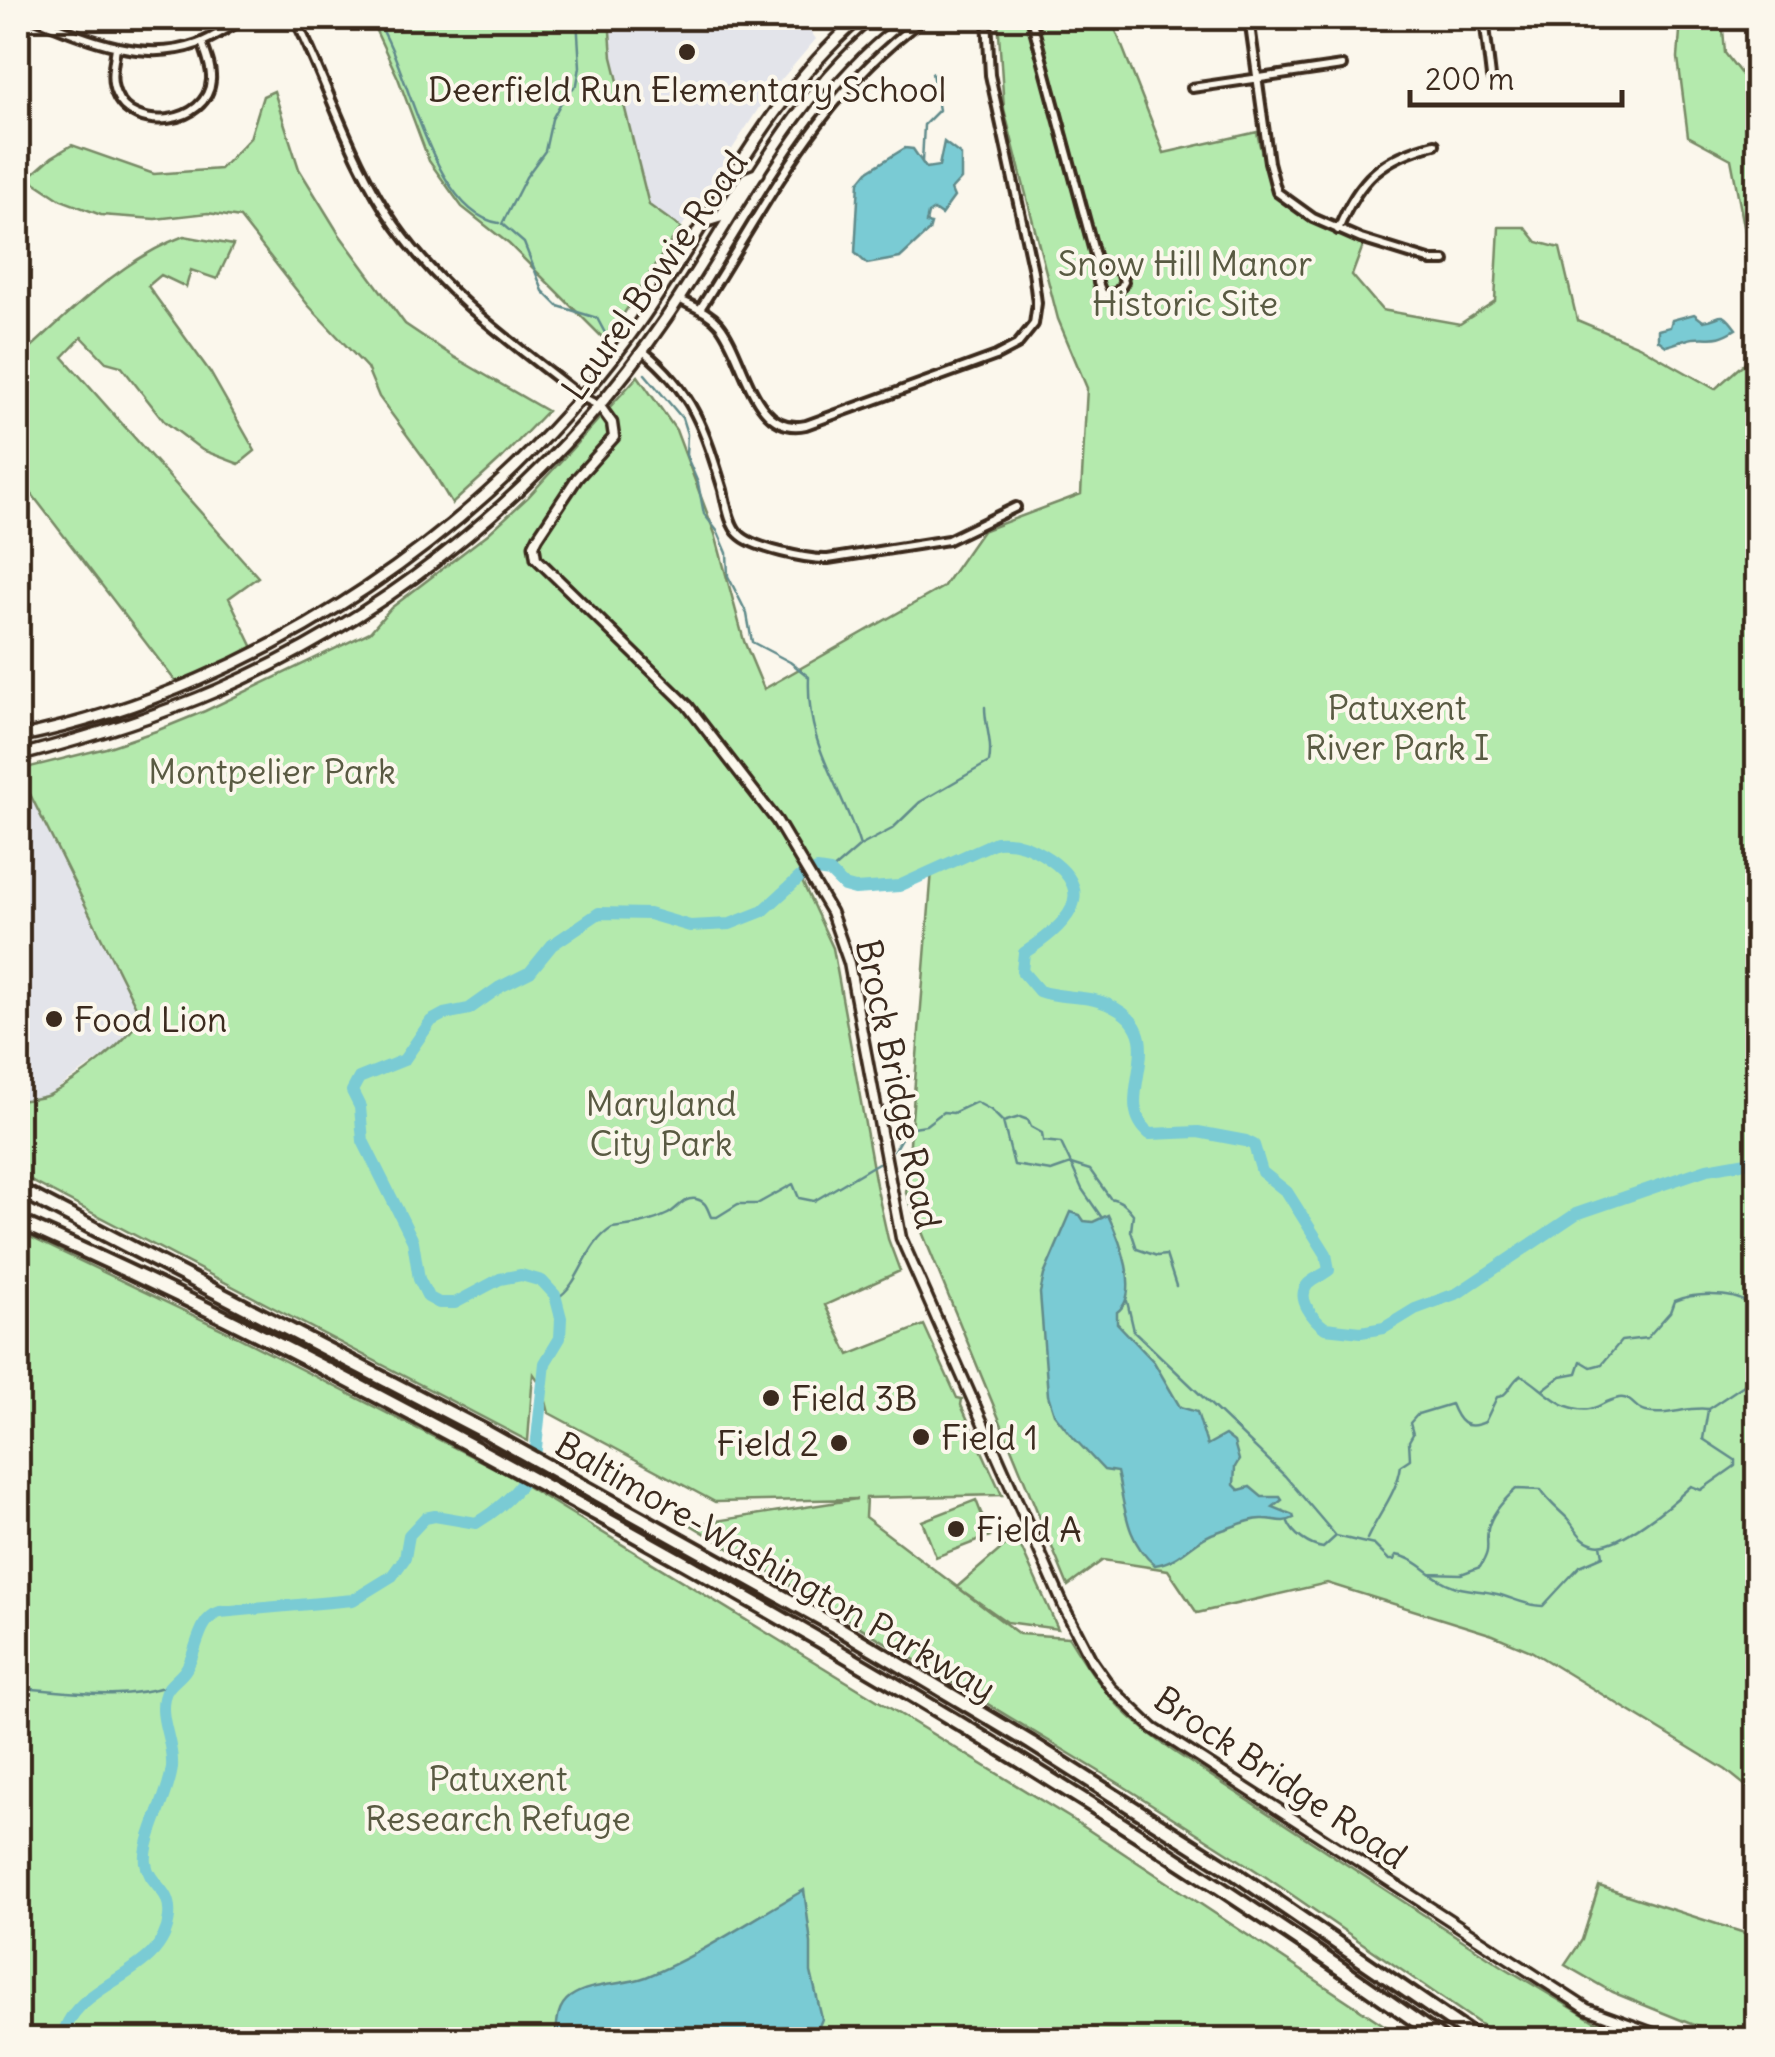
<svg xmlns="http://www.w3.org/2000/svg" width="1775" height="2057" viewBox="0 0 1775 2057" font-family="Delius,sans-serif">
	<rect width="100%" height="100%" fill="#fbf7ec"/>
	<filter id="ink" filterUnits="userSpaceOnUse"><feTurbulence type="fractalNoise" baseFrequency=".01" numOctaves="2"/><feDisplacementMap in="SourceGraphic" scale="20" xChannelSelector="R" yChannelSelector="G"/><feConvolveMatrix kernelMatrix="1 2 1 2 8 2 1 2 1" color-interpolation-filters="sRGB"/></filter>
	<g filter="url(#ink)">
		<path fill="#e3e4ea" d="M609,18h192l15,21 -52,61 -83,128 -32,-23 -37,-148z
			M18,770l123,247 -8,13 -23,22 -63,44 -29,5z"/>
		<path fill="#b4eaad" stroke="#788a66" stroke-width="2.5" d="M370,18h239l3,39 37,148 32,23c-28,36 -48,76 -76,112l-96,-96 -47,-37 -33,-46 -31,-83z
			M998,18h113l53,135 93,-21c13,72 44,86 107,111l-12,32 30,35 78,14 35,-23 4,-74h26l12,15 23,6 17,72 62,26 76,43 42,-37v1443l-31,-25 -195,-119 -38,-16 -166,-52 -130,30 -29,-43 -65,-10 -35,26 -162,-393 26,-323c-29,8 -48,29 -83,17 -11,-3 -16,-13 -26,-18l-23,8 33,71 43,237 12,54 12,32 -75,34 24,50 75,-30 33,73 5,1 -1,6 41,90 -136,3 -1,19 154,117 50,3c33,55 51,76 104,114l329,215 92,55 52,18h-144l-236,-162 -146,-93 -429,-259 166,-26 -142,3 -166,-89 -7,-27 -9,-13 -5,68 -510,-267v-73c10,-2 22,-2 31,-6 30,-15 75,-50 92,-78l-123,-247 88,-22 50,-17 49,-20 165,-79 21,-24 98,-75 39,-36 110,-121 38,54 39,104 29,107 20,48 179,-102 39,-56 99,-37 6,-106 -29,-69 -54,-210z
			M1681,18h41l3,35 32,42v174l-7,-12 -19,-98 -43,-23 -10,-78z
			M274,91l25,78 40,65 66,90 49,33 93,54 -48,50 -47,43 -23,-39 -50,-68 -12,-29 -59,-63 -68,-87 -32,-5 -53,6 -54,-4 -40,-15 -33,-22 24,-21 20,-12 82,29 66,-5 30,-31 13,-42z
			M184,236l49,9 -16,34 -26,-9 -5,17 -25,-12 -13,11 62,86 45,79 -16,13 -37,-14 -38,-29 -43,-55 -15,-4 -24,-25 -19,20 195,220 -29,21 26,54 -76,34 -161,-210v-117c50,-44 102,-99 166,-123z
			M18,1231l204,98 288,147 565,345 330,218h-1387z
			M976,1500l14,36 -54,21 -14,-36z
			M1016,1536l42,93 -51,-7 -50,-35z
			M1599,1886l158,51v102h-29l-116,-47 -47,-27 17,-25z"/>
		<path fill="#7acbd4" stroke="#618b8b" stroke-width="2.5" d="M944,142l17,13v24l-10,11 3,7 -13,18 -7,-5 -6,4 -2,9 5,1 -2,7 -29,27 -33,6 -12,-11 4,-71 9,-11 37,-23 8,1 13,19 13,-2z
			M1694,314l9,7c20,-2 17,-14 33,8 -21,13 -23,7 -43,9 -7,1 -19,6 -27,8l-8,-6v-10l12,-3 2,-7z
			M1071,1212l9,3 4,6 9,1 15,-7c11,23 34,79 9,97v11l37,39 26,45 17,5 10,33 18,-10 9,7 5,18 -4,7 -1,18 5,5 11,-3 12,10h18l2,3 -9,7 20,8 1,3c-12,6 -18,1 -30,1 -14,-1 -33,9 -47,13 -24,7 -35,29 -62,33 -29,-23 -30,-59 -38,-93l-13,-2 -34,-36 -16,-20 -6,-19 -8,-102 4,-18z
			M804,1890l7,53v29l11,47 -7,17 -11,4 -248,-1c1,-15 0,-32 14,-42 21,-15 53,-11 76,-20 56,-23 105,-57 158,-87z"/>
		<g fill="none" stroke-linecap="round" stroke-linejoin="round">
			<path stroke="#618b8b" stroke-width="2.5" d="M375,18c35,47 55,194 124,205
				M577,18l3,49 -3,17 -14,15 -11,20 -7,32 -19,26 -24,47 22,19 19,48 15,15 39,12 9,17
				M922,162l2,-37 15,-15 -7,-37
				M645,374l37,44 5,16 -1,21 12,28 6,31 14,18 9,21 1,23 19,38 5,28 38,20 19,15c-3,71 32,106 51,169l-30,26
				M860,846l32,-17 28,-27 69,-40c4,-20 -4,-35 -4,-55
				M1003,1122l11,43 37,6 20,-7 11,25 20,29
				M894,1150l13,-22 19,-3 17,-13 10,1 23,-11 15,8 12,12 17,-5 8,3 3,7 11,6 1,8 18,2 10,21 19,6 20,28c11,2 16,7 23,16l-2,17 6,18 20,7 9,-1 10,31
				M556,1299c27,-17 27,-53 56,-71 20,-3 37,-4 56,-14 10,-5 15,-17 28,-15 10,2 11,9 15,18h6l21,-13h19l36,-20 6,14 15,3 64,-38
				M1127,1301l7,30 151,145 51,60 38,9 15,15h5l2,-5c23,3 34,23 55,30 14,6 31,5 46,9 16,4 29,12 46,12l37,-40 23,-10 -2,-11
				M1544,1389l17,-13 16,-3 4,-12 10,6 11,-3 19,-23 26,-3 23,-26 4,-11c19,-8 58,-9 73,2l4,-1 7,-11
				M1288,1522c5,13 21,24 35,26l12,-11
				M1367,1539c11,-24 31,-48 34,-74l9,-6 -1,-18 4,-7 -3,-11 8,-9 33,-10c7,18 14,27 34,18l12,-25c11,0 14,-16 24,-22 16,8 29,25 46,31 28,10 31,-4 52,-8 13,-2 16,12 27,14 21,5 41,-6 62,-3l36,-24 7,-15 7,-2
				M1430,1573l31,1 19,-7c12,-20 5,-19 8,-38 3,-15 17,-30 28,-40l25,1c7,12 16,18 26,28 9,10 12,22 27,26 22,7 80,-42 97,-58l10,4 34,-24v-6l-32,-21 5,-29
				M18,1688c52,3 101,14 152,-3"/>
			<path stroke="#7acbd4" stroke-width="12" d="M62,2040c10,-60 101,-61 107,-123 3,-29 -20,-31 -23,-54 -3,-24 24,-69 26,-96 2,-23 -13,-47 -8,-69 3,-14 15,-18 22,-29 12,-18 11,-50 34,-57l133,-12 39,-24 13,-18 4,-23 16,-17 10,-2 41,7c25,-15 50,-37 59,-66l10,-94 15,-25 1,-20 -6,-23 -13,-14 -21,-6 -21,4 -45,24h-16l-11,-6 -9,-18 -6,-38 -50,-100 -3,-34 -8,-16 7,-13 45,-18 27,-39 13,-7 25,-5 31,-22 30,-15 22,-27 47,-32 50,1 41,12 40,-2 33,-13 37,-34 17,-7 13,2 14,14 11,3 44,-3 97,-44c20,-2 35,5 52,16 54,37 15,69 -24,95l-2,18 17,20c25,9 51,2 76,17 59,32 -7,92 35,126l48,-2 48,9 8,4 8,27 25,20 39,62 3,16c-6,5 -16,9 -21,14 -13,14 6,36 17,44l36,4 23,-4 31,-19 43,-16 118,-79 131,-45 51,-9"/>
			<defs>
				<path id="minor" d="M35,18c49,20 107,46 162,26 17,-6 33,-18 49,-26
					M295,18c33,66 57,147 100,207 49,70 119,119 185,171l18,9
					M1031,18l65,241
					M1249,18l20,144 8,30 36,26 48,21 71,22h13
					M1484,18l7,59
					M18,39l9,-21
					M116,47c-2,16 -7,32 0,47 16,40 92,31 95,-14 1,-13 -5,-26 -9,-38
					M1192,88l150,-22
					M1338,230c21,-52 45,-73 97,-86
					M1096,259l25,13 3,10 -6,10 -15,3 -5,-12z
					M679,299c14,8 29,12 40,25 26,31 33,113 87,101l190,-69 21,-11 17,-21 3,-21 -4,-32 -43,-196 -3,-57
					M700,309c71,-111 116,-211 224,-291
					M643,351c50,40 62,80 80,139 3,13 6,35 16,44 13,14 71,26 89,25l120,-19 68,-33"/>
				<path id="tertiary" d="M599,405l13,18 2,14 -37,41 -39,59 -4,8 2,13 152,148 89,115 54,91 18,51 52,275 164,371 27,52 19,27 42,40 434,281 85,31"/>
				<path id="primary" d="M704,222l16,-5 26,-39 13,-5
					M18,737c246,-51 476,-209 621,-414 72,-102 125,-223 221,-305
					M18,756c68,-18 135,-38 200,-66 179,-78 338,-211 448,-372 70,-102 124,-223 224,-300"/>
				<path id="motorway" d="M18,1189l468,243 356,198 189,113 195,124 253,173
					M18,1221c189,83 372,180 553,279 300,164 593,342 872,540"/>
			</defs>
			<use href="#minor" stroke="#3b2a1e" stroke-width="14"/>
			<use href="#tertiary" stroke="#3b2a1e" stroke-width="15"/>
			<use href="#primary" stroke="#3b2a1e" stroke-width="16"/>
			<use href="#motorway" stroke="#3b2a1e" stroke-width="19"/>
			<use href="#minor" stroke="#fbf7ec" stroke-width="6"/>
			<use href="#tertiary" stroke="#fbf7ec" stroke-width="8"/>
			<use href="#primary" stroke="#fbf7ec" stroke-width="9"/>
			<use href="#motorway" stroke="#fbf7ec" stroke-width="11"/>
		</g>
	</g>
	<g fill="#3b2a1e" stroke="#fbf7ec" stroke-width="4">
		<circle cx="687" cy="52" r="10"/>
		<circle cx="54" cy="1019" r="10"/>
		<circle cx="771" cy="1398" r="10"/>
		<circle cx="921" cy="1437" r="10"/>
		<circle cx="839" cy="1443" r="10"/>
		<circle cx="956" cy="1529" r="10"/>
	</g>
	<g text-anchor="middle" dominant-baseline="central" stroke-width="8" stroke-linejoin="round" paint-order="stroke">
		<g font-size="35" fill="#3b2a1e" stroke="#fbf7ec" text-anchor="start">
			<text x="687" y="89" text-anchor="middle">Deerfield Run Elementary School</text>
			<text x="74" y="1019">Food Lion</text>
			<text x="791" y="1398">Field 3B</text>
			<text x="941" y="1437">Field 1</text>
			<text x="819" y="1443" text-anchor="end">Field 2</text>
			<text x="976" y="1529">Field A</text>
		</g>
		<g font-size="35" fill="#595a42" stroke="#fbf7ec">
			<text x="1185" y="263">Snow Hill Manor<tspan x="1185" dy="40">Historic Site</tspan></text>
			<text x="1397" y="707">Patuxent<tspan x="1397" dy="40">River Park I</tspan></text>
			<text x="272" y="771">Montpelier Park</text>
			<text x="661" y="1103">Maryland<tspan x="661" dy="40">City Park</tspan></text>
			<text x="498" y="1778">Patuxent<tspan x="498" dy="40">Research Refuge</tspan></text>
		</g>
		<g font-size="35" fill="#3b2a1e" stroke="#fbf7ec">
			<text transform="translate(654 275) rotate(-55)">Laurel Bowie Road</text>
			<text transform="translate(899 1084) rotate(78)">Brock Bridge Road</text>
			<text transform="translate(776 1566) rotate(30)">Baltimore-Washington Parkway</text>
			<text transform="translate(1281 1777) rotate(34)">Brock Bridge Road</text>
		</g>
	</g>
	<rect width="1775" height="2057" fill="none" stroke="#fbf7ec" stroke-width="60"/>
	<rect x="30" y="30" width="1715" height="1997" fill="none" stroke="#3b2a1e" stroke-width="4" filter="url(#ink)"/>
	<path d="M1410 90v15h212v-15" fill="none" stroke="#3b2a1e" stroke-width="5"/>
	<text x="1425" y="90" font-size="30" fill="#3b2a1e" stroke="#fbf7ec" stroke-width="8" paint-order="stroke">200 m</text>
</svg>
